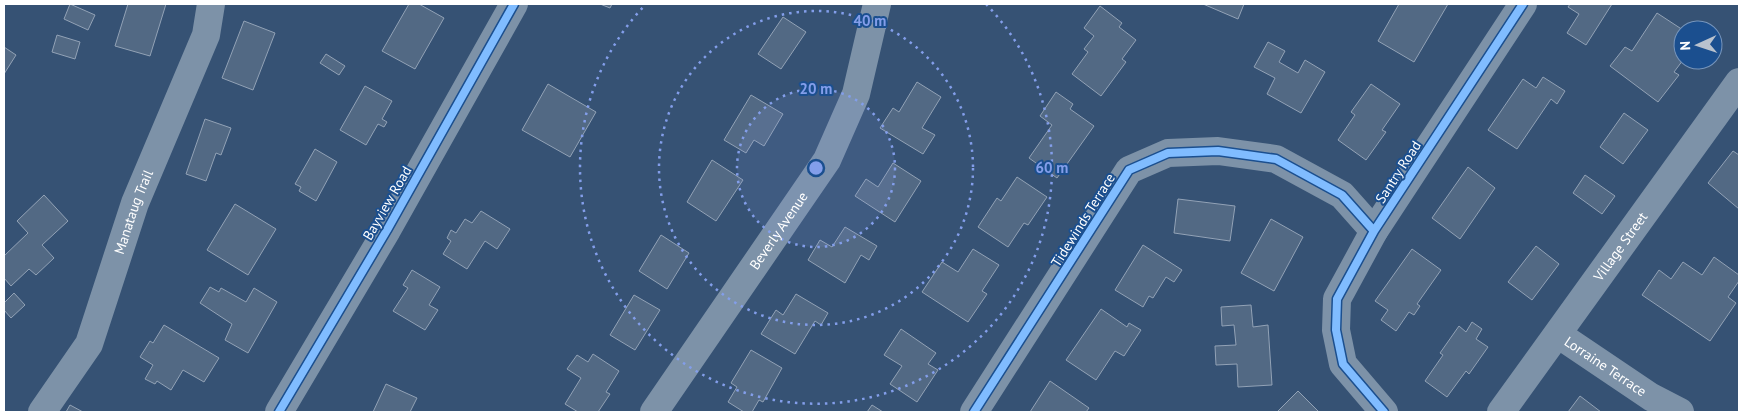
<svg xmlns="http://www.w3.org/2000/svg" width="1743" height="416" viewBox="0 0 1743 416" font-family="'PT Sans',sans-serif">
	<rect width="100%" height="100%" fill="#365274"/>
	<path fill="#526984" stroke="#92a2b6" d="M70,4l25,11 -7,15 -24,-11z
		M128,4h38l-16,52 -35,-10z
		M409,4h10l25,14 -29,51 -33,-18z
		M600,4h12l-2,4z
		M1203,4h41l-6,15z
		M1399,4h49l-34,58 -36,-21z
		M1570,4h42l-26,41 -19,-12 12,-19 -11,-7z
		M1100,6l22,17 -3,4 17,13 -14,19 4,3 -25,34 -29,-22 16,-22 -4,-3 10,-13 -10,-8z
		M1657,13l26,17v18l-3,3 3,2v7l-9,12 5,3 -21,27 -48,-36 15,-19 7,4z
		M783,17l23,15 -25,37 -23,-15z
		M244,21l31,12 -22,57 -31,-12z
		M57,35l23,7 -5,17 -23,-7z
		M1268,42l17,9 -6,11 19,11 7,-13 20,12 -24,41 -34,-19 8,-16 -21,-11z
		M4,47l12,8 -12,19z
		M326,54l19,12 -6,9 -19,-12z
		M1543,77l22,14 -8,13 -6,-5 -34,50 -29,-19 35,-51 13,9z
		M917,82l24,15 -19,31 13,7 -12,19 -43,-26 13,-20 6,4z
		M548,84l48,28 -26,45 -48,-27z
		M1371,84l29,20 -18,26 4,2 -20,28 -28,-20 17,-25 -4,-3z
		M365,86l27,15 -10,18 5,3 -3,5 -6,-3 -12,21 -26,-15z
		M1056,92l17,12 -3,5 24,17 -37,52 -28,-20 23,-33 -12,-9z
		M751,95l32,19 -19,32 -10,-6 -8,13 -22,-13z
		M1624,113l24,17 -25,34 -23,-17z
		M205,119l26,9 -10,27 -5,-2 -10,28 -20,-7z
		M315,149l22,13 -21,39 -17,-10 2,-4 -6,-3z
		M1733,151l6,4v54l-31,-26z
		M712,160l31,20 -27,41 -29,-19z
		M893,163l28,18 -26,41 -40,-26 11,-17 12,8z
		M1468,167l27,21 -35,51 -28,-21z
		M1585,175l30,21 -13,18 -29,-21z
		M1017,177l30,20 -19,28 -4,-2 -16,24 -30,-20 19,-29 4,3z
		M44,195l24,26 -26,24 12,13 -18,17 -7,-6 -18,17 -7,-8v-22l24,-23 -11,-12z
		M1178,199l57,7 -5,35 -56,-8z
		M235,204l41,25 -28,46 -41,-25z
		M481,211l29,18 -13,20 -12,-8 -18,28 -24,-15 8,-13 -4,-3 4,-8 5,3 9,-14 7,4z
		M1271,219l32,18 -29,54 -33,-18z
		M845,227l32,19 -8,14 -8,-5 -16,28 -37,-23 12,-20 12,7z
		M661,235l28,18 -22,36 -28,-18z
		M1143,245l39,25 -8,12 -8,-5 -13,21 -4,-2 -6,11 -28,-17z
		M1536,246l23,18 -27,36 -24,-18z
		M973,249l26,16 -17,26 5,3 -19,28 -46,-30 20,-30 16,10z
		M1412,249l29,21 -24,34 3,2 -6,9 -5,-3 -13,19 -15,-11 7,-10 -13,-9z
		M1714,257l25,18v6l-11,16 8,6 -26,38 -68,-46 17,-25 12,9 12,-17 19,13z
		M412,270l28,17 -11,18 9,5 -13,20 -32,-19 15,-23 -5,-3z
		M210,287l9,5 2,-4 25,14 8,-14 23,14 -29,51 -23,-13 7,-16 -32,-21z
		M14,293l11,12 -14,13 -7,-8v-7z
		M796,294l32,19 -7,12 -6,-4 -20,33 -34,-20 15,-24 7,5z
		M634,295l26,15 -25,40 -25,-15z
		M1251,305l2,22 15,-2 4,60 -34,2 -1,-23 -21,1 -1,-19 21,-1 -2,-20 -12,1 -1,-19z
		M1101,309l26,18 2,-4 12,7 -17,26 -9,-5 -19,29 -30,-20z
		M1472,322l10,7 -6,10 12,8 -19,27 -3,-3 -19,26 -22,-16 18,-26 -3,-2 19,-27 7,6z
		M164,325l55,33 -15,24 -21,-12 -12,20 -14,-9 -2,3 -10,-5 8,-14 -13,-8 10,-16 3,2z
		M901,329l35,24 -8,11 10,6 -21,32 -27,-18 12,-18 -18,-11z
		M751,350l31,18 -19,34 -4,-2 -7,12h-8l-16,-10 9,-15 -6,-4z
		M593,354l26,17 -13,21 4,2 -12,18h-20l-13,-8 16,-26 -14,-9 10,-14 11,7z
		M1050,381l39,27 -3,4h-56z
		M386,384l31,14 -7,14h-37z
		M1298,391l21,21h-42z
		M1580,396l21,16h-33z
		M70,405l13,7h-17z
		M872,405l11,7h-16z"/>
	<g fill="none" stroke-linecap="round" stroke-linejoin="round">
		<g stroke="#7d92a8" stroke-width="28">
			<path id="s1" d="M1559,335l92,62 29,15"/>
			<path id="s2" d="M42,412l47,-68 46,-141 71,-168 5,-31"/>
			<path d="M279,412l108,-182 127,-226"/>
			<path id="s3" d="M654,412l173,-252 29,-66 21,-90"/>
			<path d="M974,412l155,-242 39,-17 50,-2 58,8 66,36 32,36"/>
			<path d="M1384,412l-41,-48 -7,-34 1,-31 37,-68 149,-227"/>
			<path id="s4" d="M1501,412l238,-330"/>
		</g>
		<defs>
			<path id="cycleway" d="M279,412l108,-182 127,-226
				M974,412l155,-242 39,-17 50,-2 58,8 66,36 32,36
				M1384,412l-41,-48 -7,-34 1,-31 37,-68 149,-227"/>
		</defs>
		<use href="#cycleway" stroke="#1b4f8f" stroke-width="11"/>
		<use href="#cycleway" stroke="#80bcff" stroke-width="8"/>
	</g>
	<circle cx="816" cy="168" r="79" fill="#839eea" fill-opacity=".12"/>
	<g fill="none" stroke="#839eea" stroke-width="2.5" stroke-dasharray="2.5 5">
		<circle cx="816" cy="168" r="79"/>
		<circle cx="816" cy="168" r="157"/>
		<path d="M986 4A236 236 0 1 1 646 4"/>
	</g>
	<g text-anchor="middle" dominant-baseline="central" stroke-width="4" stroke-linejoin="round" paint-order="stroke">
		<g font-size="14" fill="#fff" stroke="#1b4f8f">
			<text transform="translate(1398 172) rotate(-57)">Santry Road</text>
			<text transform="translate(387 203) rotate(-60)">Bayview Road</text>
			<text stroke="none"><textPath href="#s2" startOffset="222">Manataug Trail</textPath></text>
			<text transform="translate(1083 220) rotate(-58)">Tidewinds Terrace</text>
			<text stroke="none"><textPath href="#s3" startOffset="220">Beverly Avenue</textPath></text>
			<text stroke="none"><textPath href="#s4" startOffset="204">Village Street</textPath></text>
			<text stroke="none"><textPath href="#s1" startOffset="56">Lorraine Terrace</textPath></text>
		</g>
	</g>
	<circle cx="816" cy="168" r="8" fill="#839eea" stroke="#1b4f8f" stroke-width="2.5"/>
	<g font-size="15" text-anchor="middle" font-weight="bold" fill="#839eea" stroke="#1b4f8f" stroke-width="4" stroke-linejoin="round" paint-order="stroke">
		<text x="870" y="26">40 m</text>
		<text x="816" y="94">20 m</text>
		<text x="1052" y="173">60 m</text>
	</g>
	<rect width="1743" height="416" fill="none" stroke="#ffffff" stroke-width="10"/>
	<g transform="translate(1698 45) rotate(267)"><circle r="24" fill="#1b4f8f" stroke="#7695bc"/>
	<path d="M0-4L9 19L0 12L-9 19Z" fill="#b9c2ce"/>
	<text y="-8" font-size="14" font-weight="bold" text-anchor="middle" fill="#ffffff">N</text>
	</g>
</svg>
